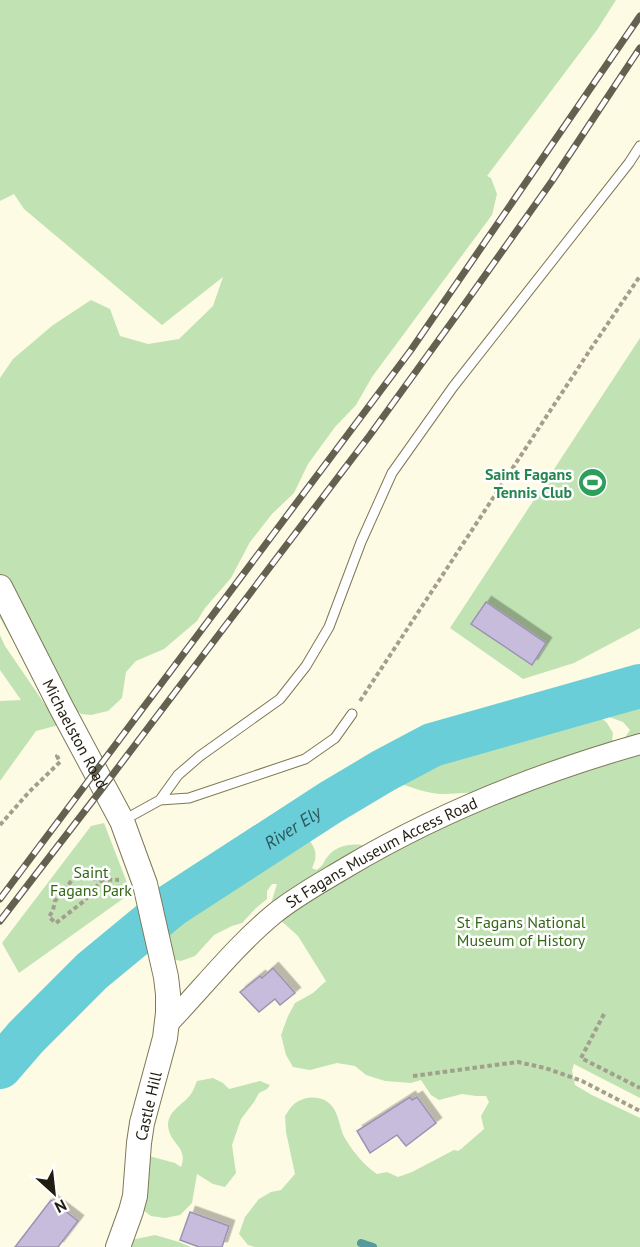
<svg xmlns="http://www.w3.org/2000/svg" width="640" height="1247" viewBox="0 0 640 1247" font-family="'PT Sans',sans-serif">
	<defs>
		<filter id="shadow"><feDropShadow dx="5.5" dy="-5.5" stdDeviation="0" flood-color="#0004"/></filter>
	</defs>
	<rect width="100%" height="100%" fill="#fefbe5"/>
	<path fill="#c1e2b3" d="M0,0h616l-19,30 -110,146 4,2 6,16 -5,21 -120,162 -16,28 -21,22 -27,37 -14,29 -22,21 -22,28 -19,36 -26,30 -8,13 -33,28 -28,12 -10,11 -4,26 -14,13 -17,4 -10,-1 -13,-11 -23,-49 -33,-15 -12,-21v-240l13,-19 40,-34 38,-25 19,9 10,27 28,8 31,-5 34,-33 10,-29 -61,48 -138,-116 -10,-15 -14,7z
		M640,338v290l-66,35 -51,16 -73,-51z
		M0,635l5,11 54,79 -23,6 -36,50v-80l21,-1 -21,-30z
		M627,686l13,11v401l-66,-34 -2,7 3,14 17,10 48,23v129h-385l-7,-2 -9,-11 6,-17 14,-18 12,-7 10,-2 14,-16 -9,-42 -1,-16c2,-3 5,-8 8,-11 12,-11 33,-10 41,4 6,10 6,22 12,31 8,13 19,26 31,34l10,-2 11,5 14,-5 42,-22 4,1 3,-2 23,-20 -3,-13 8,-14 -3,-6h-10l-14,-2 -23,6 -8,-5 -10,-15 -10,3 -26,-2 -19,-6 -11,-9 -18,-3 -27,7 -17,-3 -7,-12 -5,-20 7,-19 7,-13 18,-10 13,-12 -28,-45 -29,-26 8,-26h-5l-5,7v8l-11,9 -14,15 -10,3 -18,9 -19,21 -14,5 -15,-3v-29c2,-3 5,-8 8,-11 5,-4 11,-5 16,-10 10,-9 15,-22 28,-29 13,-6 28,-5 40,-12 14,-7 17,-39 38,-34 9,1 13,5 17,13 4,8 3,14 -1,22l4,2c9,-5 7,-9 13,-15 10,-11 26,-12 39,-9l105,-53c-10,-1 -19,1 -29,1 -18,0 -35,-8 -52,-13v-14c20,-20 44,-35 72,-43 4,-1 9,-3 14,-3 10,1 17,7 25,12l7,-2 4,-18c24,-19 35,4 55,14 12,-4 13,-12 27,-14l11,10 6,10 -1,7 10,2 8,-12 -7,-8 -14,-5 -2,-13z
		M104,823l27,70 -112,80 -17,-30 89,-117z
		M213,1078l10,5 6,6 31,-8 10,4 -3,4 -8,4 -5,9 -13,17 -9,26 4,28 -11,14 -12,-3 -16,-10 -5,29 -12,12 -15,3 -14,-2 -15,-11 13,-49 26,7 6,4c8,-21 -13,-23 -13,-43 1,-14 16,-20 23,-30 3,-4 4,-9 6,-13z
		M155,1235l24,7 12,5h-66l6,-7z"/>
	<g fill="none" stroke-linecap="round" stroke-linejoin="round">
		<path stroke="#54999c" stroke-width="8" d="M361,1243l12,4"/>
		<path stroke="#6aced8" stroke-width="44" id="s1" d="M0,1067l26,-30 66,-66 80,-66 159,-103 52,-31 49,-26 208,-59"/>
	</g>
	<path fill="#c8bcdd" stroke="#9e92b2" stroke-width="1.5" filter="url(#shadow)" d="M486,602l60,41 -14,22 -61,-41z
		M273,968l22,25 -15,12 -5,-6 -16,13 -19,-20 20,-16 2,2z
		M410,1097l2,3 5,-3 19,26 -30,23 -9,-11 -27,18 -13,-22z
		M51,1200l27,21 -20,26h-43z
		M190,1212l39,14 -7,21h-23l-19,-7z"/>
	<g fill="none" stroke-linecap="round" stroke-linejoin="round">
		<defs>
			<path id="service" d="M160,800l18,-25 22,-19 80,-57 26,-33 23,-39 32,-85 31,-69 61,-86 176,-224 11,-17
				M122,821l38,-21 29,-2 116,-39 30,-21 17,-24"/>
			<g id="minor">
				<path id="s2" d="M166,1026c36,-37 68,-79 108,-112 22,-18 48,-32 73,-47 91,-54 191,-94 293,-123"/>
			</g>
			<g id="tertiary">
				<path id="s3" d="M0,587l61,120 61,114 23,63 21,93 2,17v19l-3,25 -23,85 -3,20 -4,53 -4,15 -13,36"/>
			</g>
		</defs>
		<use href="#service" stroke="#7e7857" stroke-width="11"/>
		<use href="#minor" stroke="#7e7857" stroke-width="22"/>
		<use href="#tertiary" stroke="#7e7857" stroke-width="26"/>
		<path stroke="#a29f8d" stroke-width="4" stroke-dasharray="4.5 3" stroke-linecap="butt" d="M360,701l230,-351 50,-74
			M0,825l29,-33 31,-30 -3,-6 3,-2
			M103,879l-19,22 -28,22 -7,-6 4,-7 2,-9 22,-27 17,5 25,1
			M604,1014l-23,44 59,30
			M413,1076l105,-14 27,6 37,13 58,30"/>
		<use href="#service" stroke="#fff" stroke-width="9"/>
		<use href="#minor" stroke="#fff" stroke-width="20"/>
		<use href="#tertiary" stroke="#fff" stroke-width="24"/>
		<defs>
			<path id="rail" d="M0,899l411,-549 229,-334
				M0,921l104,-135 266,-351 94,-130 88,-124 88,-133"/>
		</defs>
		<use href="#rail" stroke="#646151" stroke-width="7"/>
		<use href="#rail" stroke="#fff" stroke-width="4.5" stroke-dasharray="14" stroke-linecap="butt"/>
	</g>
	<defs>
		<symbol id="stadium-disc" viewBox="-11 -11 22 22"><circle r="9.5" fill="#2e9e5b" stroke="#fff"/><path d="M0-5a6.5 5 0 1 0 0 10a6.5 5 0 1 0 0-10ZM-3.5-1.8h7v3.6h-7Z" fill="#fff"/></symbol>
	</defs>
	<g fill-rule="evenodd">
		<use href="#stadium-disc" x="576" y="466" width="33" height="33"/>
	</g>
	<g text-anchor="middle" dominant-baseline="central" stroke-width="5" stroke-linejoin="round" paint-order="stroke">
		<g font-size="16" font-weight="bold" fill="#27864d" stroke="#fff" text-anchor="end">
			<text x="572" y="474">Saint Fagans<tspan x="572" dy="18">Tennis Club</tspan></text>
		</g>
		<g font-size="16" fill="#211e11" stroke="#fff">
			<text stroke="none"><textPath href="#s3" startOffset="165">Michaelston Road</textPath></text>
			<text stroke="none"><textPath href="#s2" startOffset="280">St Fagans Museum Access Road</textPath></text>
			<text transform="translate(148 1106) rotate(-77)">Castle Hill</text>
		</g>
		<g font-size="16" fill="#336715" stroke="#fff">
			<text x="91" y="872">Saint<tspan x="91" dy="18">Fagans Park</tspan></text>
			<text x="521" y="922">St Fagans National<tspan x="521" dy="18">Museum of History</tspan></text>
		</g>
		<g font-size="18" font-style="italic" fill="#2a575c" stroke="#fff">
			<text stroke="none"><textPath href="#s1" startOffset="380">River Ely</textPath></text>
		</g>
	</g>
	<g transform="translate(54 1193) rotate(153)" stroke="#ffffff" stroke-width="4.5" paint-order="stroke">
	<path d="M0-4.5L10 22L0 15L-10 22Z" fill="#211e11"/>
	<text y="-9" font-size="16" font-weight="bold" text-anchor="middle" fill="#211e11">N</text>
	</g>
</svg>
